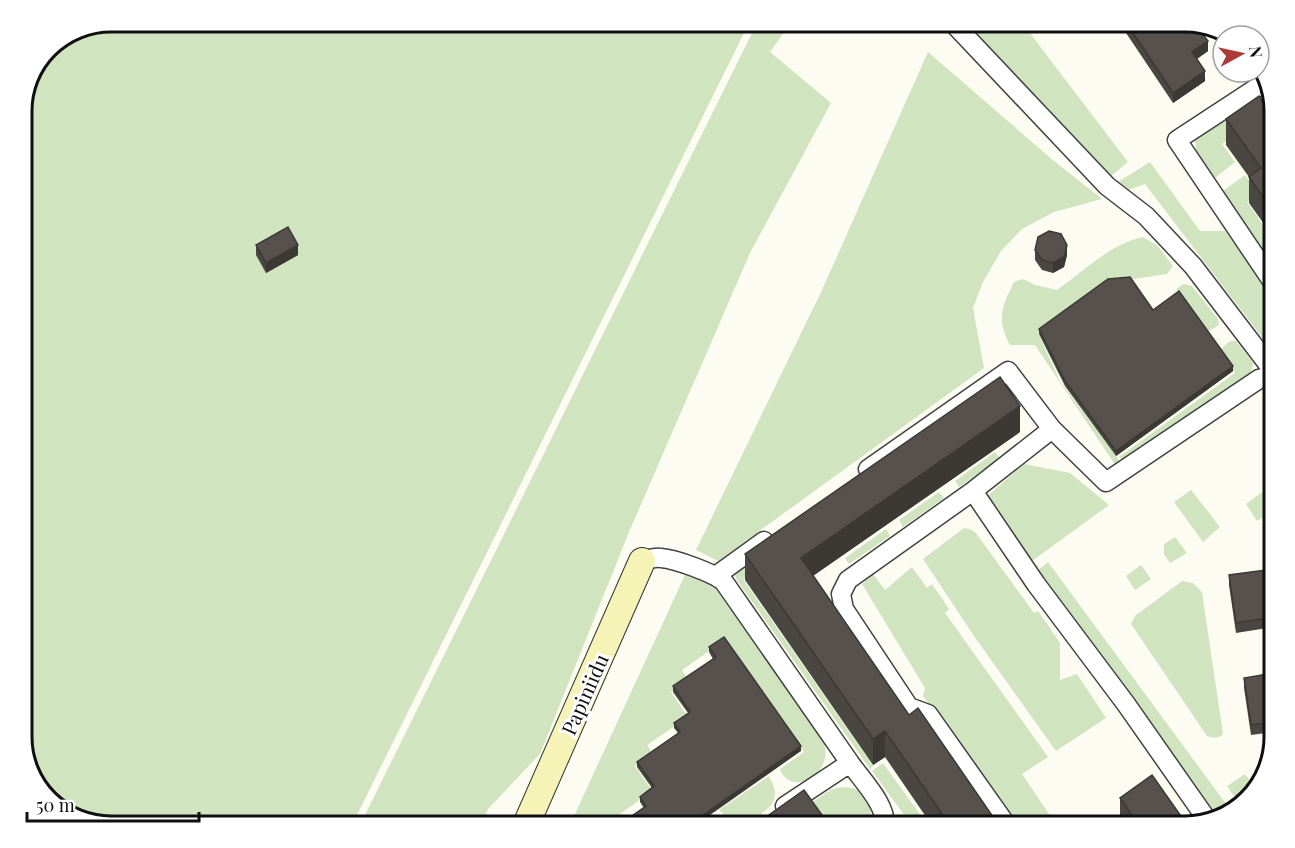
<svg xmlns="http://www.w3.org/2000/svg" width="1295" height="848" viewBox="0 0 1295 848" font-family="'Playfair Display',serif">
	<rect width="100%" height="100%" fill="#fdfcf2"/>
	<path fill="#cfe4bf" d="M110,21h640l-399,806h-241l-49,-15 -28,-30 -12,-39v-638l26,-58z
		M758,21h34l-22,31 61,51 -81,150 -121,279 -89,222 -52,55 -8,18h-121z
		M968,21h56l-1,3 105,138 -17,14 -51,-47 -96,-101z
		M928,52l126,109 48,38 -48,13 -32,17 -21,22 -18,31 -10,26 11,60 -266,193 -22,-11 126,-260z
		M1244,102l12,18 -34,24 13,18 -24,19 -14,-22 -2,-19 5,-7z
		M1150,162l50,69h25l49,68v49l-7,-4 -122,-160 -17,6 -10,-8z
		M1245,175l13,18 -11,9 27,39v27l-54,-75z
		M1143,237l15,9 15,20 -6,8 -61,9 -68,50 22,48 61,82h-7l-79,-118h-25c-14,-26 -8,-39 4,-63l9,-3 12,6 22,5c27,-19 53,-46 86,-53z
		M1184,284l8,2 26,33 1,6 -10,6 -33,-42z
		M1230,341h6l17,22 -2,10 -20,17 -107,71 -5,-4 116,-84 -14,-24z
		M995,452l5,7 -41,28 -4,-6z
		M1024,464l46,9 39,32 -77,56 -47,-63z
		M1191,490l29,37 -17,15 -29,-40z
		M939,492l5,6 -41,29 -4,-7z
		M1262,492l12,18 -17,11 -11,-17z
		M964,528l6,1 6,4 58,80 4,-2 22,32v37l17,-6 29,44 -50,33 -82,-115 -51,-77z
		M886,529l4,7 -41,28 -4,-6z
		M1175,537l12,16 -17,10 -6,-9v-10z
		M750,562l13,2 -20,15 130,187 -3,3 -131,-186 -4,-7 1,-4z
		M1048,562l184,250 -3,3 -14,4 -177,-249z
		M1141,565l10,14 -16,11 -9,-14z
		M912,567l15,21 5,-4 17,25 -4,4 103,144 -26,17 29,43 -9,10h-25l-58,-85 -36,-46 2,-8 -63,-104 11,-10 12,16z
		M685,575l15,4 15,9 108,151c14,36 -33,59 -43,30l24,-17 -79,-112 -43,30 6,9 -17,13 17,25 -41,28 6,9 -18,12 17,25 -39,28 5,8h-49z
		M1182,581l11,2 9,9 21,142c-5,5 -9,4 -16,2l-76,-112 4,-8z
		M883,763l46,64h-16l-41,-56z
		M1245,774l12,16 -17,15 -13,-19z
		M769,776c3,6 6,11 6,18 0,16 -26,29 -40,26 -7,-1 -11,-5 -16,-10z
		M843,787l14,2c12,15 16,18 14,38h-95l56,-38z"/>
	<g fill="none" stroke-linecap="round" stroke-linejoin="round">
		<defs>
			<path id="street" d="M951,21l156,165 39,30 47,50 81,106
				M1267,81l-90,59 97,144
				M1052,429l54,53 153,-103 15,-4
				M868,469l140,-98 44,58 -79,62 63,93 90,120 82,117
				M973,491l-125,89 -7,14 3,15 65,98 19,7 80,113
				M642,561c7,-2 13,-4 19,-3 14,1 53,15 63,24l126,181 -65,43
				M717,575l47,-34
				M850,763c11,16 39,44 34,64"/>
			<path id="secondary" d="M525,827l117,-266"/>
		</defs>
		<use href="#street" stroke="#424242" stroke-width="21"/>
		<use href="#secondary" stroke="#313131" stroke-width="28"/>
		<use href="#street" stroke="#fff" stroke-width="18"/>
		<use href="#secondary" stroke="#f5f3b5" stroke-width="26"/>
	</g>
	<path fill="#4a4641" d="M1118,21h67l23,30 -11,8 8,22 -32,22z
		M1274,107v131l-25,-35v-26l-23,-32v-26l43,-8z
		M256,245l42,10 -32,18 -10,-18z
		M1035,250l32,5 -3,12 -11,6 -11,-3 -7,-10z
		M1153,310l80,61 -117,85 -51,-70 -26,-52v-5z
		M1020,432l-207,144 96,139 91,112h-67l-48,-70 -12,8 -128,-185v-26z
		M1274,569v58l-38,6 -7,-48v-10z
		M709,647l92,104 -157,57 -4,-6v-5l12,-9 -15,-21v-5l41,-29 -4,-5v-5l14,-10 -15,-21v-6l40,-27 -4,-7z
		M1274,673v59l-23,3 -7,-47v-10z
		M1120,798l65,29h-63l-2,-3z"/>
	<path fill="#3c3935" d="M1208,41v10l-16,11v-10z
		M1205,71v10l-32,22v-10z
		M298,245v10l-32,18v-10z
		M1067,245v10l-3,12 -11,6v-10z
		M1233,366v5l-117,85v-5z
		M1020,406v26l-219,152v-26z
		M885,731v26l-12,8v-26z
		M801,746v5l-108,76h-7z
		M827,822v5h-8z"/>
	<path fill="#56514c" stroke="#3c3935" stroke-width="1.5" d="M1125,21h60l10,3 13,17 -16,11 13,19 -32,22z
		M1259,96l10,15 5,-4v106l-25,-36 12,-9 -35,-49z
		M288,227l10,18 -32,18 -10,-18z
		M1049,231l12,3 6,11 -3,12 -11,6 -11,-3 -7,-10 3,-13z
		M1130,277l23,33 26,-19 54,75 -117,85 -51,-70 -26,-52 69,-50z
		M1000,377l20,29 -219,152 108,157 9,-7 82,119h-49l-66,-96 -12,8 -128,-185z
		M1274,569v48l-38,6 -7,-48z
		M724,637l77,109 -115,81h-70l30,-21 -6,-9 14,-11 -17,-24 43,-30 -6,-9 16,-11 -17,-26 43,-29 -7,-10z
		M1274,673v49l-23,3 -7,-47z
		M1152,775l36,51 -3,1h-45l-20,-29z
		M804,790l23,32 -8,5h-67z"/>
	<g text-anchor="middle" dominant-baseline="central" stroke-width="6" stroke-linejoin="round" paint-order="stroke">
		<g font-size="20" fill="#0f0f0f" stroke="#fff">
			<text transform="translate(584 694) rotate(-66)">Papiniidu</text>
		</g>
	</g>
	<path d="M0 0H1295V848H0ZM111 32H1185A79 79 0 0 1 1264 111V737A79 79 0 0 1 1185 816H111A79 79 0 0 1 32 737V111A79 79 0 0 1 111 32Z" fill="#fff" fill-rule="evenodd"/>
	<path fill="none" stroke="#0f0f0f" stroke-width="3" d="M111 32H1185A79 79 0 0 1 1264 111V737A79 79 0 0 1 1185 816H111A79 79 0 0 1 32 737V111A79 79 0 0 1 111 32Z"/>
	<g transform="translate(1241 54) rotate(82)"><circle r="28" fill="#ffffff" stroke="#9f9f9f" stroke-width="1.5"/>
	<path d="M0-4.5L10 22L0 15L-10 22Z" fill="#ad3c38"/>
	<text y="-9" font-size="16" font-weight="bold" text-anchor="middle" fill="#0f0f0f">N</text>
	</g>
	<path d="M27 812v9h172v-9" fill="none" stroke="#0f0f0f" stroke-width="3"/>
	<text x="36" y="812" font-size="18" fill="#0f0f0f" stroke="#ffffff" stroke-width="4.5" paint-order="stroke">50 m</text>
</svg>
